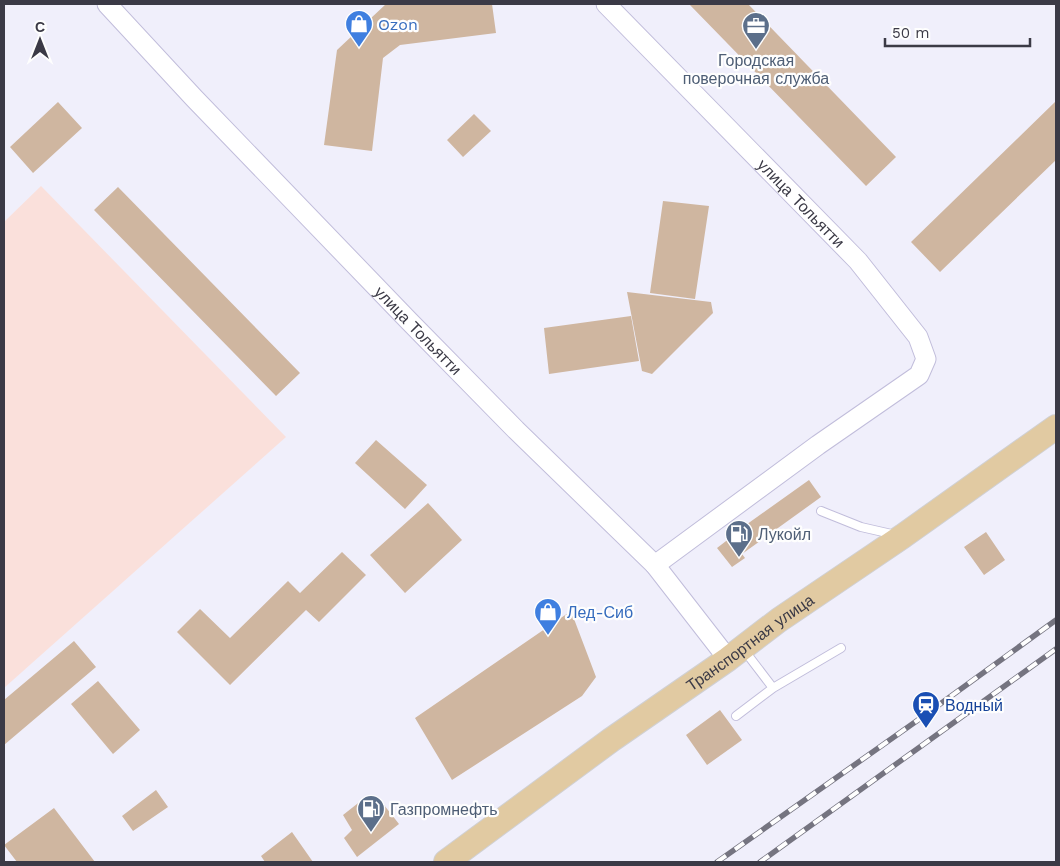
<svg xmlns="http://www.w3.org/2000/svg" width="1060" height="866" viewBox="0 0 1060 866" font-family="'Work Sans',sans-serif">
	<rect width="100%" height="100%" fill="#f0effb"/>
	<path fill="#fae0db" d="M41,186l245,251 -282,251v-466z"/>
	<path fill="#cfb6a0" d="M386,4h106l4,29 -96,12 -17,13 -11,93 -48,-6 13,-95z
		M689,4h59l148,153 -30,29z
		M1056,101v59l-116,112 -29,-30z
		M58,102l24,26 -49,45 -23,-26z
		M474,114l17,17 -28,26 -16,-17z
		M118,187l182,186 -24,23 -182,-186z
		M663,201l46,5 -14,93 -45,-6z
		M627,292l84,10 2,11 -61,61 -10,-3z
		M631,316l8,45 -90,13 -5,-46z
		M376,440l51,45 -22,24 -50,-46z
		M809,480l12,17 -79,57 3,4 -13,9 -15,-19 13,-10 -1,-1z
		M428,503l34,37 -57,53 -35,-38z
		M986,532l19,28 -21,15 -20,-28z
		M342,552l24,23 -47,47 -13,-12 -76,75 -53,-53 23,-23 30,29 58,-57 12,12z
		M571,611l25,66 -14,19 -130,84 -37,-62z
		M74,641l22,26 -92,78v-45z
		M98,681l42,49 -27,24 -42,-50z
		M720,710l22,30 -35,25 -21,-30z
		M156,790l12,17 -35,24 -11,-15z
		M362,800l11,15 11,-10 15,19 -42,33 -13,-19 8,-8 -9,-15z
		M54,808l41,54h-78l-13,-17z
		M292,832l21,30h-48l-4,-6z"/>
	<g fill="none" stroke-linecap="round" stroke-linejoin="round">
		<defs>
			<path id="service" d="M821,511l40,16 35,8
				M744,650l29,38
				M736,716l37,-28 68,-40"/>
			<g id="tertiary">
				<path id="s1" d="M107,4l87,94 215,223 107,109 139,135 73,94"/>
				<path id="s2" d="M606,4l252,257 60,76 8,22 -7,16 -101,70 -163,120"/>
			</g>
			<g id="primary">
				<path id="s3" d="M446,862l165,-122 117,-81 51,-39 124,-84 153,-109"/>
			</g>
		</defs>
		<use href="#service" stroke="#c1bddb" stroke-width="10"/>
		<use href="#tertiary" stroke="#c1bddb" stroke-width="21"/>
		<use href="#primary" stroke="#d0d0d3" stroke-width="26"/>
		<use href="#service" stroke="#fff" stroke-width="8"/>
		<use href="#tertiary" stroke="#fff" stroke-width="19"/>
		<use href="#primary" stroke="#e1caa2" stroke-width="24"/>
		<defs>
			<path id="rail" d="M717,862l201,-142 138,-100
				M760,862l296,-213"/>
		</defs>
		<use href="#rail" stroke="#757480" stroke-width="5.5"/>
		<use href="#rail" stroke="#fefefe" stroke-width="4" stroke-dasharray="11" stroke-linecap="butt"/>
	</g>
	<defs>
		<symbol id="shop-pin" viewBox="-11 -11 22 30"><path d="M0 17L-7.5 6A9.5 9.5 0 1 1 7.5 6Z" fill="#3f7fe0" stroke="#fefefe"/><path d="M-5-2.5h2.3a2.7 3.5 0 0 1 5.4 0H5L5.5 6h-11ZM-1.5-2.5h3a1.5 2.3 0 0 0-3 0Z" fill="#fff"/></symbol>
		<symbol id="office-pin" viewBox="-11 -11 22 30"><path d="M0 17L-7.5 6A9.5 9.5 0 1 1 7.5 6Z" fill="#5c6f8a" stroke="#fefefe"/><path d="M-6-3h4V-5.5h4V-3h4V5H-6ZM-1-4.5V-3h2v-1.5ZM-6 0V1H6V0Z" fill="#fff"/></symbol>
		<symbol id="fuel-pin" viewBox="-11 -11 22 30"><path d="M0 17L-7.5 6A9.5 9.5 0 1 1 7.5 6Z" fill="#5c6f8a" stroke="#fefefe"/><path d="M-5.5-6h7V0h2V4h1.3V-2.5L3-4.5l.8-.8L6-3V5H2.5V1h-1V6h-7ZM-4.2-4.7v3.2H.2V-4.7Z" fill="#fff"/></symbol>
		<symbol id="station-pin" viewBox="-11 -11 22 30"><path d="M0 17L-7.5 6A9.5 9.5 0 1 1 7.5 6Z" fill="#1a4fb4" stroke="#fefefe"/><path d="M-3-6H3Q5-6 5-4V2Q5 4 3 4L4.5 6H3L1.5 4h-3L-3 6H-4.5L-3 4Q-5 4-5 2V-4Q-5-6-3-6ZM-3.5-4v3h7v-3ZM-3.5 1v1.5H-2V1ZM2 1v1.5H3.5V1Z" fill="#fff"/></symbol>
	</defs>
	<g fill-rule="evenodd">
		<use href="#shop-pin" x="343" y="8" width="32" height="43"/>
		<use href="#office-pin" x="740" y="10" width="32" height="43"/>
		<use href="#fuel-pin" x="723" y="518" width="32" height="43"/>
		<use href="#shop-pin" x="532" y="596" width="32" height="43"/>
		<use href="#station-pin" x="910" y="689" width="32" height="43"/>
		<use href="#fuel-pin" x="355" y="793" width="32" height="43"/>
	</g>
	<g text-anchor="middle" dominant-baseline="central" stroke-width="4.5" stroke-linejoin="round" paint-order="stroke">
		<g font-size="16" fill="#366cbe" stroke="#fefefe" text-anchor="start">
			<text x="378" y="24">Ozon</text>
			<text x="567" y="612">Лед-Сиб</text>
		</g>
		<g font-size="16" fill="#4e5e75" stroke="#fefefe" text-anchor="start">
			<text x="756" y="60" text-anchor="middle">Городская<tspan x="756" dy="18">поверочная служба</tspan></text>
			<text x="758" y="534">Лукойл</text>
			<text x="390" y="809">Газпромнефть</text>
		</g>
		<g font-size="16" fill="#3b3a46" stroke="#fefefe">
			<text stroke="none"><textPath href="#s2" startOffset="279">улица Тольятти</textPath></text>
			<text stroke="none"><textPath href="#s1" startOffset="451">улица Тольятти</textPath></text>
			<text stroke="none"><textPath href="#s3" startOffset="375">Транспортная улица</textPath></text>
		</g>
		<g font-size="16" fill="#164399" stroke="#fefefe" text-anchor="start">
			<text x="945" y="705">Водный</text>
		</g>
	</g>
	<rect width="1060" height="866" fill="none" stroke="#3b3a46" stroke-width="10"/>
	<g transform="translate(40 40)" stroke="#fefefe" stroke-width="4" paint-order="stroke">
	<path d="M0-4L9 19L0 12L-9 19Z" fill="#3b3a46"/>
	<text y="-8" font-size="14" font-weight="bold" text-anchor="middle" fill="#3b3a46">С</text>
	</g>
	<path d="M885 38v8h145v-8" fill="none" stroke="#3b3a46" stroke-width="2.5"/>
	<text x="892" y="38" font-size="15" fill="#3b3a46" stroke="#fefefe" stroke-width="4" paint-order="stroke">50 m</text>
</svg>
